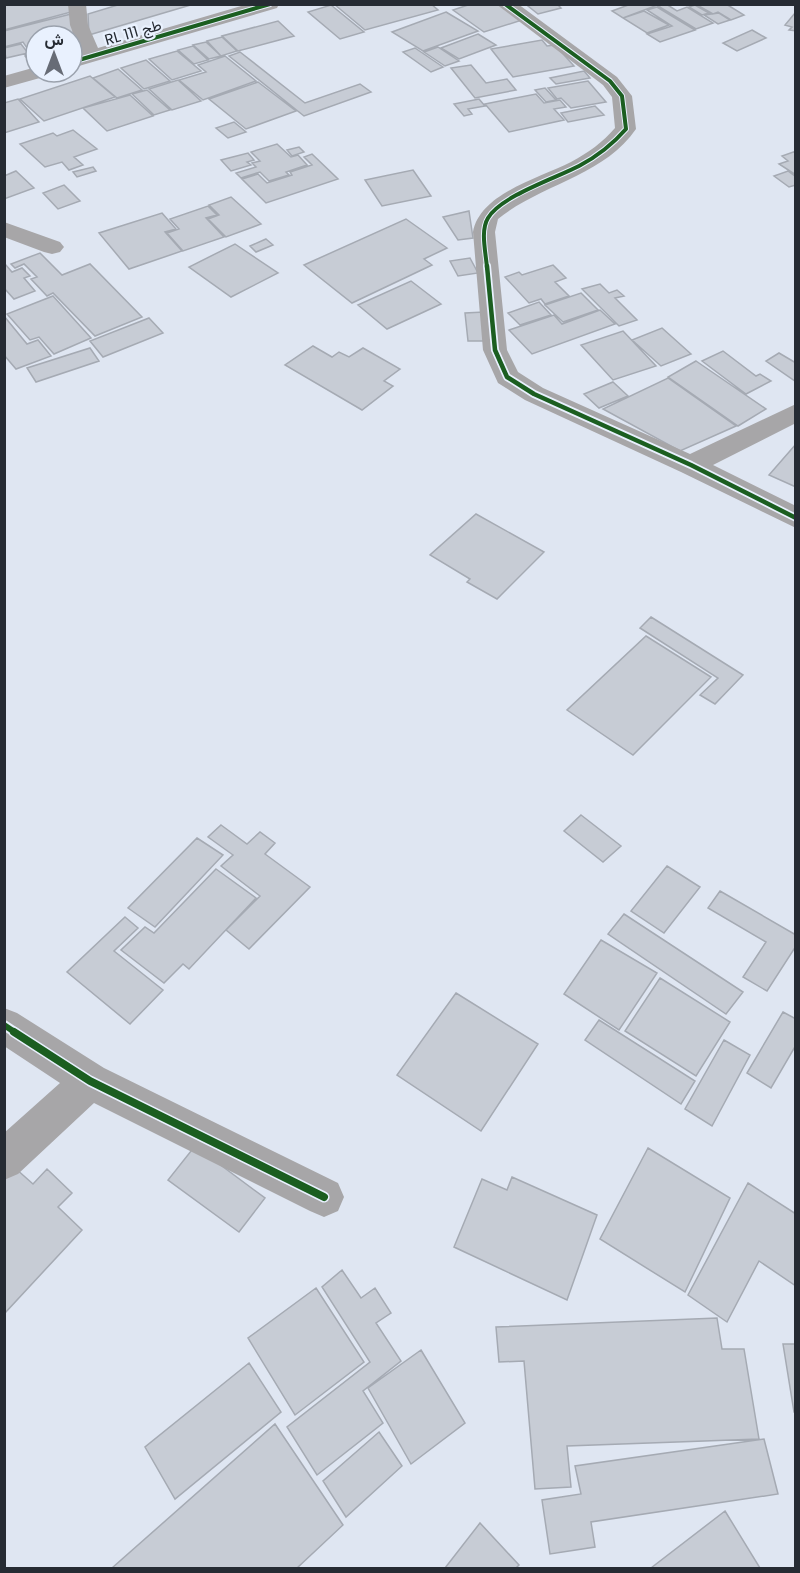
<svg xmlns="http://www.w3.org/2000/svg" width="800" height="1573" viewBox="0 0 800 1573" font-family="Poppins,Vazirmatn,sans-serif">
	<rect width="100%" height="100%" fill="#dfe6f2"/>
	<path fill="#c7ccd5" stroke="#a5aab3" stroke-width="1.5" d="M4,4h65l2,8 -67,18z
		M121,4h73l-105,31 -1,-21z
		M334,4h97l7,6 -73,20z
		M471,4h28l23,16 -38,12 -31,-22z
		M534,4h23l4,4 -23,6 -10,-8z
		M631,4h20l4,2 -32,12 -11,-7z
		M666,4l11,7 10,-4 26,16 -17,6 -38,-23z
		M726,4l18,11 -13,5 -13,-8 -5,2 -16,-9z
		M331,5l33,27 -24,7 -32,-27z
		M695,5l14,8 -7,2 -13,-8z
		M657,7l38,23 -35,12 -13,-8 25,-8 -25,-16z
		M644,11l25,14 -22,8 -24,-15z
		M446,12l32,19 -55,20 -31,-19z
		M719,13l11,7 -12,4 -14,-9z
		M795,13h1v18l-7,-1 3,-3 -7,-2z
		M71,14l3,24 -2,1v-3h-36v13l-7,2 -6,-9 -19,5v-16z
		M278,21l16,15 -56,15 -16,-15z
		M752,30l14,8 -29,13 -14,-8z
		M478,34l18,11 -37,14 -18,-11z
		M222,37l15,14 -16,5 -14,-15z
		M542,40l5,6 8,-1 19,21 -61,11 -22,-28z
		M206,42l15,14 -12,3 -16,-14z
		M21,44l7,9 -22,5 -2,-10z
		M193,46l15,14 -14,4 -16,-14z
		M438,47l21,14 -14,5 -21,-14z
		M415,48l28,19 -12,5 -28,-20z
		M36,50v19l-11,-13z
		M177,51l24,20 -29,9 -23,-21z
		M240,52l65,51 55,-19 11,8 -67,24 -75,-60z
		M225,56l31,25 -53,19 -24,-20 27,-8 -8,-7z
		M146,60l24,21 -26,8 -23,-21z
		M471,65l15,18 21,-4 9,11 -41,8 -24,-30z
		M118,69l24,21 -25,8 -24,-20z
		M584,71l6,7 -34,6 -6,-6z
		M90,76l25,21 -71,24 -24,-22z
		M178,80l23,21 -29,9 -23,-21z
		M588,81l18,21 -35,6 -10,-10 -4,1 -9,-11z
		M258,82l38,29 -50,18 -37,-30z
		M545,88l11,12 -10,2 -11,-12z
		M147,90l23,20 -16,5 -22,-21z
		M536,94l8,9 16,-3 6,7 -12,2 10,11 -55,12 -24,-28z
		M130,95l23,21 -46,15 -24,-23z
		M18,99l21,23 -35,11v-30z
		M479,99l6,7 -17,3 4,5 -8,2 -10,-12z
		M595,106l9,9 -36,7 -7,-9z
		M234,122l12,10 -18,6 -12,-10z
		M73,130l24,19 -23,8 9,8 -14,5 -7,-8 -17,5 -25,-23 33,-11 4,3z
		M277,144l14,13 7,-2 9,10 -21,7 3,3 -20,6 -9,-9 -19,6 -5,-5 20,-6 -4,-4 8,-2 -9,-9z
		M299,147l5,5 -12,4 -5,-6z
		M796,151v24l-17,-11 9,-3 -6,-5z
		M248,153l6,7 -7,2 4,3 -20,6 -10,-11z
		M312,154l26,25 -72,24 -24,-24 16,-5 9,9 25,-8 -2,-3 22,-7 -8,-8z
		M93,167l3,4 -19,6 -4,-5z
		M413,170l18,26 -49,10 -17,-26z
		M16,171l18,17 -30,11v-23z
		M788,171l8,6v8l-7,2 -15,-11z
		M64,185l16,16 -22,8 -15,-16z
		M231,197l30,27 -35,13 -18,-18 11,-4 -10,-10z
		M208,206l9,9 -11,3 18,19 -41,14 -16,-18 12,-4 -9,-10z
		M469,211l4,27 -15,2 -15,-23z
		M162,213l14,16 -11,3 17,19 -53,18 -30,-36z
		M406,219l41,29 -23,11 8,6 -80,38 -48,-38z
		M266,239l7,6 -17,7 -6,-6z
		M235,244l43,29 -47,24 -42,-30z
		M40,253l22,22 28,-11 52,53 -47,19 -42,-43 -6,3 -16,-17 6,-2 -13,-13 -9,4 -4,-4z
		M470,258l8,15 -20,3 -8,-15z
		M5,264l7,8 10,-4 8,8 -6,2 11,13 -21,8 -10,-11z
		M553,265l13,13 -11,4 14,14 -24,8 -4,-5 -12,4 -24,-26 14,-5 3,3z
		M411,281l30,23 -54,25 -29,-24z
		M600,284l9,9 8,-3 7,6 -9,2 22,22 -18,6 -37,-37z
		M581,293l17,17 -35,12 -18,-17z
		M53,296l38,42 -37,16 -15,-17 -9,3 -23,-26z
		M539,302l12,13 -31,10 -12,-12z
		M600,310l15,14 -83,30 -23,-24 45,-15 8,9z
		M484,312l3,29h-19l-3,-28z
		M4,316l23,28 11,-4 13,16 -35,13 -12,-14z
		M149,318l14,15 -60,24 -13,-16z
		M662,328l29,26 -30,12 -29,-26z
		M623,331l33,35 -43,14 -32,-35z
		M313,346l19,11 7,-5 10,5 14,-9 37,21 -16,12 9,5 -31,24 -77,-45z
		M90,348l9,13 -63,21 -9,-14z
		M723,351l33,25 4,-2 11,7 -25,13 -44,-33z
		M779,353l17,10 -1,18 -29,-20z
		M696,361l70,48 -28,17 -70,-49z
		M668,378l68,48 -56,25 -77,-42z
		M613,382l15,14 -29,12 -15,-14z
		M796,444v43l-27,-12z
		M476,514l68,38 -47,47 -30,-17 3,-3 -40,-24z
		M651,617l92,58 -28,29 -15,-9 18,-17 -78,-50z
		M646,636l65,41 -78,78 -66,-45z
		M581,815l40,31 -18,16 -39,-31z
		M221,825l26,19 13,-12 15,11 -10,11 45,33 -61,62 -23,-19 34,-34 -39,-30 12,-11 -25,-18z
		M197,838l26,17 -68,72 -27,-19z
		M667,866l33,21 -36,46 -33,-22z
		M216,869l40,29 -67,71 -6,-5 -19,19 -43,-33 24,-23 9,6z
		M720,891l76,44v11l-29,45 -24,-14 23,-35 -58,-34z
		M624,914l119,78 -17,22 -118,-80z
		M125,917l13,11 -24,23 49,39 -33,34 -63,-52z
		M601,940l56,33 -38,57 -55,-36z
		M660,978l70,44 -34,54 -71,-45z
		M456,993l82,51 -57,87 -84,-56z
		M783,1012l13,7v26l-25,43 -24,-15z
		M599,1020l96,61 -14,23 -96,-64z
		M724,1040l26,15 -38,71 -27,-17z
		M195,1146l70,52 -26,34 -71,-52z
		M648,1148l82,50 -45,94 -85,-53z
		M15,1168l18,16 14,-15 25,24 -14,14 24,23 -78,84v-135z
		M512,1177l85,38 -30,85 -113,-53 28,-68 25,11z
		M748,1183l48,31v72l-37,-25 -32,61 -39,-27z
		M342,1270l19,28 14,-10 16,25 -15,10 25,38 -38,30 20,32 -66,52 -30,-48 83,-65 -48,-75z
		M316,1288l48,74 -69,53 -47,-77z
		M717,1318l5,31h22l15,90 -192,7 4,41 -36,2 -11,-128 -25,1 -3,-35z
		M783,1344h13v68h-2z
		M421,1350l44,73 -54,41 -43,-76z
		M249,1363l32,49 -106,87 -30,-52z
		M275,1424l68,101 -46,43h-185z
		M379,1432l23,34 -56,51 -23,-36z
		M764,1439l14,55 -187,28 4,25 -45,7 -8,-54 39,-6 -6,-28z
		M725,1511l35,57h-109z
		M480,1523l39,42 -3,3h-71z"/>
	<g fill="none" stroke-linecap="round" stroke-linejoin="round">
		<path fill="#a7a6a8" fill-rule="evenodd" d="M68,4h18l2,21 10,23 150,-44h31l-2,4 -205,60v-12l9,-3 -11,-28z
			M496,4h22l99,73 15,19 4,33c-32,47 -95,55 -138,90l-3,13 12,118 11,22 25,16 147,66 106,-50v19l-83,42 83,41v22l-115,-56 -156,-72 -27,-17 -15,-33 -10,-118c7,-39 67,-54 98,-70 17,-9 32,-20 44,-34l-3,-31 -9,-12z
			M36,67v5h14l-3,4 -43,12v-12z
			M4,222l56,20 4,5 -4,5 -8,2 -8,-2 -40,-15z
			M4,1008l13,5 87,55 234,115 6,14 -6,14 -14,6 -14,-6 -216,-108 -76,71 -14,6v-47l56,-50 -56,-37z"/>
		<defs>
			<path id="cycleway-far3" d="M72,62l198,-58
				M487,268c-1,-15 -7,-37 1,-50 13,-22 68,-40 91,-52 19,-10 33,-21 47,-37l-4,-33 -12,-15 -105,-77"/>
			<path id="cycleway-far2" d="M487,266l8,84 12,27 27,17 157,71 105,53"/>
			<path id="cycleway-far1" d="M4,1025l12,8"/>
			<path id="cycleway" d="M14,1032l76,49 234,116"/>
		</defs>
		<use href="#cycleway-far3" stroke="#e9f1fe" stroke-width="6"/>
		<use href="#cycleway-far2" stroke="#e9f1fe" stroke-width="8"/>
		<use href="#cycleway-far1" stroke="#e9f1fe" stroke-width="10"/>
		<use href="#cycleway" stroke="#e9f1fe" stroke-width="11"/>
		<use href="#cycleway-far3" stroke="#1b5e20" stroke-width="4"/>
		<use href="#cycleway-far2" stroke="#1b5e20" stroke-width="4.5"/>
		<use href="#cycleway-far1" stroke="#1b5e20" stroke-width="6"/>
		<use href="#cycleway" stroke="#1b5e20" stroke-width="8"/>
	</g>
	<g text-anchor="middle" dominant-baseline="central" stroke-width="4.5" stroke-linejoin="round" paint-order="stroke">
		<g font-size="15" fill="#262b33" stroke="#e9f1fe">
			<text transform="translate(133 32) rotate(-16)">RL طج 111</text>
		</g>
	</g>
	<rect width="800" height="1573" fill="none" stroke="#262b33" stroke-width="12"/>
	<g transform="translate(54 54)"><circle r="28" fill="#e9f1fe" stroke="#9ba2ad" stroke-width="1.5"/>
	<path d="M0-4.5L10 22L0 15L-10 22Z" fill="#676c76"/>
	<text y="-9" font-size="16" font-weight="bold" text-anchor="middle" fill="#262b33">ش</text>
	</g>
</svg>
